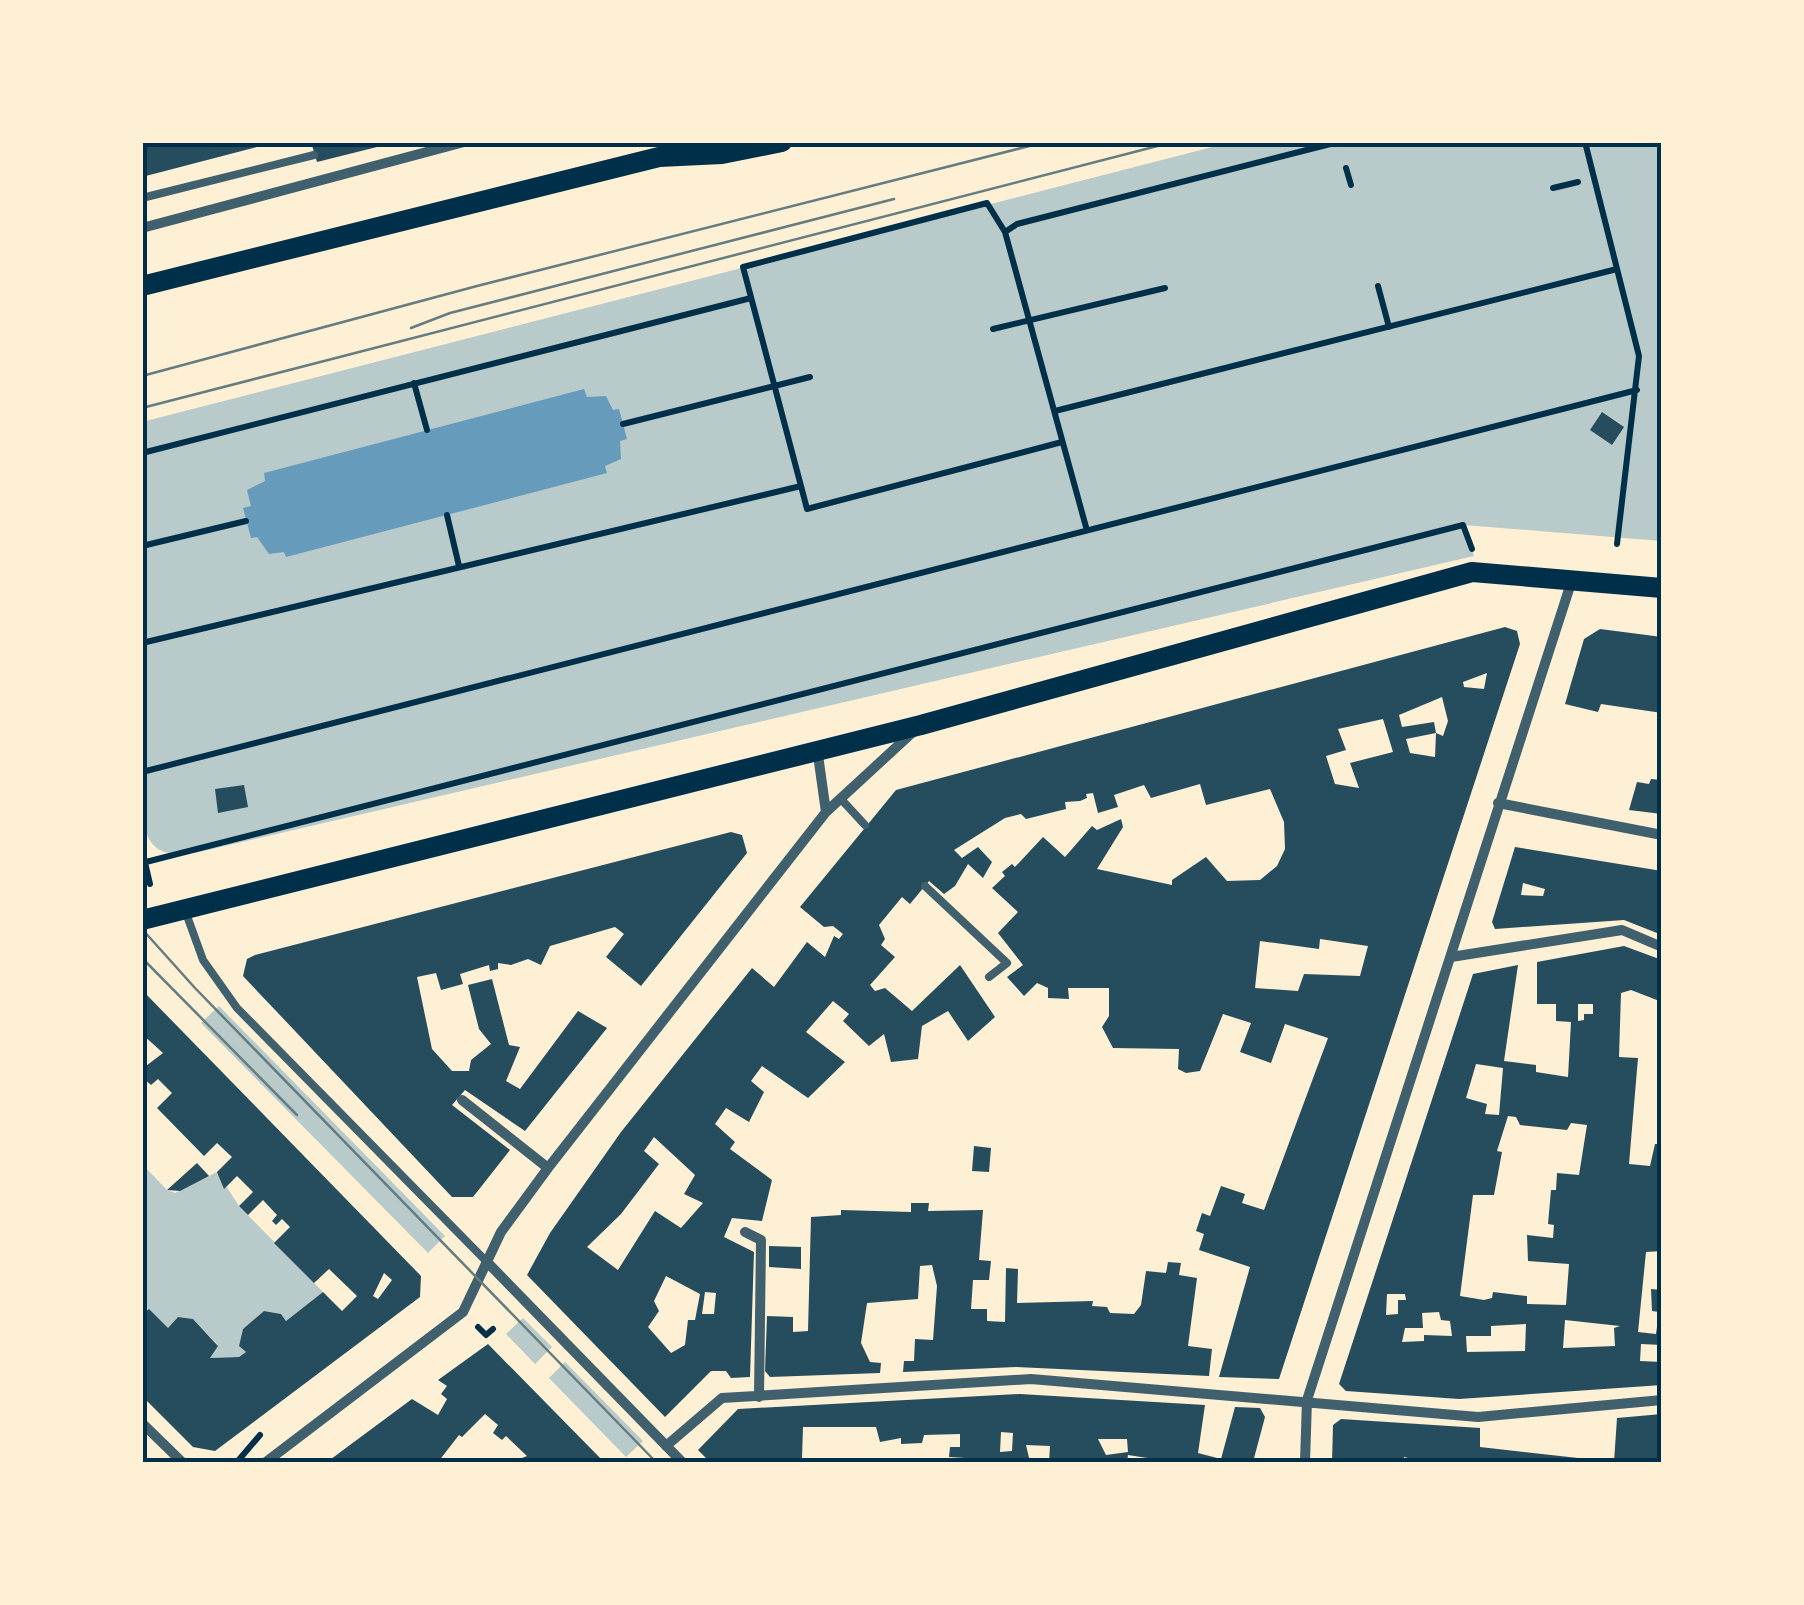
<svg xmlns="http://www.w3.org/2000/svg" width="1804" height="1605" viewBox="0 0 1804 1605" font-family="Overpass,sans-serif">
	<rect width="100%" height="100%" fill="#fdf0d5"/>
	<path fill="#b9caca" d="M1228,143h433v398l-197,-16 10,31 -1275,296c-32,5 -49,2 -56,-30l-1,-400z
		M219,1006l226,230 -17,17 -227,-230z
		M143,1165l24,25 8,3 42,-21 22,34 84,86 -37,29 -5,-7 -17,-3 -21,18 -4,17 7,6 -7,5 -29,1 8,-13 -25,-26 -15,-2 -10,11 -25,-13z
		M523,1318l29,29 -17,17 -29,-30z
		M565,1362l78,79 -17,16 -77,-79z"/>
	<path fill="#669bbc" d="M584,389l3,8 19,-1 7,14 6,-1 8,30 -7,2 1,18 -16,7 2,7 -321,84 -2,-5 -15,2 -12,-17 -6,1 -8,-30 8,-2 -4,-16 18,-9 -1,-8z"/>
	<path fill="#264d5e" fill-rule="evenodd" d="M142,142h125l1,2 -126,33z
		M311,142h78v2l-72,18z
		M1602,412l22,15 -12,18 -22,-15z
		M1505,627l12,4 3,13 -241,735 -60,-2 31,-110 -51,-17 5,-16 -8,-3 6,-18 8,3 11,-30 24,8 -3,9 22,7 64,-172 -43,-14 -14,39 -31,-11 11,-29 -28,-9 -23,57 -14,2 -8,-4 1,-20 -66,-1 -11,-21 7,-11v-28h-41l1,11 -21,-1v-10l-11,-5 -13,13 -17,-19 16,-12 -25,-32 20,-21 -26,-24 13,-12 -3,-4 10,-8 3,3 28,-30 22,20 27,-31 5,4 24,-11 2,8 -26,42 75,16v-5l34,-23 21,24 33,-1 17,-14 8,-17 -1,-27 -14,-33 -64,16 -6,-21 -49,14 -7,-13 -30,10 4,12 -20,6 -5,-20 -7,1 1,4 -7,3 -15,1 1,7 -40,10 -5,-5 -16,4 -51,32 8,8 16,-11 14,15 -9,16 -15,-14 -13,22 -11,8 -15,-13 -19,23 -8,-7 -23,28 6,14 -4,6 14,12 -25,28 5,6 10,-3 27,23 48,-46 35,52 -27,24 -20,-30 -26,15 -4,33 -27,3 -7,-28 -15,12 -26,-25 6,-7 -16,-13 -27,31 39,30 -37,36 -46,-32 -11,15 13,11 -15,30 -23,-14 -11,16 20,18 -5,7 42,31 -10,41 -30,-3 -8,19 30,15 -4,125 -19,1 -5,-7h-15l-46,46 -138,-142 23,-42 71,-101 131,-164 22,19 33,-45 18,15 9,-21 5,3 4,-5 -10,-8 -9,1 -24,-20 96,-117zM1487,673l-3,16 -20,-2 -1,-5zM1442,697l6,24 -5,15 -7,-3 -1,24 -25,-4 -4,-14 30,-6 -2,-11 -32,5 -3,-12zM1383,719l10,33 -43,11 9,25 -24,-4 -9,-28 20,-6 -8,-21zM1320,939l48,7 -8,30 -56,-2 -6,17 -43,-3 5,-47 59,8zM654,1137l41,38 -11,19 19,9 -22,25 -26,-17 -37,59 -31,-23 34,-33 38,-50 -15,-13zM666,1276l34,18 -5,26h-7l-3,25 -14,8 -23,-26 11,-16 -5,-10zM705,1292l11,1 -2,21h-12z
		M1600,629l62,8v76l-61,-9 -3,8 -33,-8 19,-65z
		M1651,779l11,1v34l-33,-4 8,-28 12,2z
		M244,785l4,22 -30,6 -3,-24z
		M731,832l11,3 5,18 -106,133 -35,-29 18,-23 -9,-7 -65,19 -9,19 -13,-6 -17,6 -13,-2v6l-8,2 -1,-6 -29,9 3,10 -22,6 -5,-17 -19,4 15,72 20,22h17l2,-11 20,-16 -12,-15 -11,-44 24,-6 17,66 11,2 -14,34 14,8 58,-78 29,17 -82,103 -60,-41 -13,15 58,45 -37,47h-21l-209,-221 4,-17 8,-4z
		M1515,847l147,24v64l-38,-15 -129,9 -3,-7zM1523,883l22,6 -2,7 -22,-1z
		M1624,946l38,14v42l-31,-12 -10,3 -2,64 19,1 -9,106 21,2 5,-22h7v107l-16,1 -8,80 18,2 3,-22 -7,-1 -1,-22 11,1v55l-21,-1 -1,17 22,1v23l-203,14 -113,-8 -7,-7 134,-410 45,-9 -14,96 32,4v7l32,5 3,-55 -15,-1v-17h-19v-42zM1578,1004h15v10h-9v6l-6,1zM1476,1064l27,4 -4,47 -14,-1 2,-10 -21,-6zM1508,1116l8,1 4,8 47,5 4,-7 16,2 -8,50 -22,-2 -1,17h-5l-3,34 6,1 -1,13 -26,-3 1,26 41,3 -3,41 -39,-1v-8l-34,-4 -1,6 -8,2 -24,-4 13,-101h21l8,-43 -5,-1zM1387,1294h18l1,6h-8v14l-12,1zM1439,1312l2,8 9,1 2,15 -28,-1v6l-22,1 3,-14h18l-1,-15zM1565,1320l55,6 -6,2 1,18 -52,2zM1526,1324l-1,27 -58,1 -1,-16h25v-10z
		M142,990l279,286 -1,21 -205,154 -22,-4 -51,-51v-81l7,-6 19,19 10,-11 15,2 25,27 -8,12 29,-1 7,-5 -7,-6 4,-17 21,-18 17,3 5,7 37,-29 19,19 15,-15 -28,-27 -15,14 -40,-40 16,-16 -8,-8 -6,6 -4,-4 5,-6 -14,-15 -15,15 -9,-9 14,-14 -16,-16 -13,13 -7,-17 15,-15 -15,-14 -13,13 -47,-48 15,-15 -14,-14 -7,6 -9,-8v-8l21,-16 -21,-19zM384,1273l8,7 -14,19 -5,-3z
		M974,1146l17,2 -2,24 -17,-1z
		M197,1163l12,13 -29,15 -13,-1z
		M911,1203h18l-1,8 55,-1 -4,50 12,1 -2,19h-16l-2,29h16v12l18,1 1,-54 12,1 -1,34 76,-2 -1,5 15,1 3,6 24,1 7,-9 5,-34 20,2 2,-11 13,1 -2,12 18,3 -9,68 24,3 -3,27 -193,-9 -113,5 1,-11h10l1,-22 18,1 4,-54 -5,-21 -12,1 -2,33 -51,4 -6,40 9,19 11,1 -1,10 -110,4 -5,-6 2,-55 26,1v15l15,-1 3,-114 30,-2v-5l70,2z
		M769,1246l32,1v22l-32,-2z
		M488,1344l116,118h-77l-5,-4 5,-2 -21,-20 -4,4 -9,-7 5,-8 -13,-11 -23,23 -3,-2 -21,27h-111l85,-63 26,16 9,-16 -6,-5 6,-8 -9,-6z
		M1020,1394l185,11 -7,48 23,6 14,-52 25,1 5,9 -12,45h-80l-45,-7 -1,7h-78l1,-16 -24,-1 4,17 -81,-5 1,-10h10v-13l-36,1 -2,8 -21,1v-6l-21,4 -4,-15h-73l-1,31 -4,4h-88l-12,-12 40,-41zM1001,1432l12,1 -1,18 -12,1zM1098,1439h29l1,13 -22,3z
		M1662,1414v48h-48l3,-44z
		M1341,1419l139,9v19l134,15h-190l-20,-5 -1,5h-71l1,-37z"/>
	<g fill="none" stroke-linecap="round" stroke-linejoin="round">
		<path stroke="#003049" stroke-width="6" d="M1585,142l54,214 -22,188
			M1346,168l5,17
			M1553,188l25,-6
			M1005,232l12,-8 321,-82
			M1378,286l11,41
			M993,329l172,-41
			M414,383l13,47
			M1055,411l562,-142
			M623,424l187,-47
			M142,453l609,-155
			M801,486l-58,-219 244,-64 18,29 81,295
			M447,515l12,51
			M142,546l104,-25
			M142,643l659,-157 6,23 255,-67
			M142,772l1495,-382
			M142,850l8,34
			M142,863l1321,-338 9,24
			M478,1327l8,8 7,-6
			M237,1462l23,-27"/>
		<path stroke="#3f606c" stroke-width="8" d="M142,198l172,-43
			M840,798l25,27
			M925,886l82,77 -18,14
			M186,913l17,47 34,48 250,254"/>
		<path stroke="#3f606c" stroke-width="10" d="M142,228l322,-86
			M817,748l9,64
			M1498,803l164,32
			M1451,957l171,-27 40,17
			M462,1100l86,68
			M745,1232l16,8 -2,157
			M487,1262l195,200
			M142,1423l40,39
			M666,1446l56,-48 309,-19 447,38 184,-17
			M266,1462l197,-150 38,-80 47,-64 278,-356 89,-82
			M1305,1462l2,-62 265,-820"/>
		<path stroke="#003049" stroke-width="20" d="M142,286l517,-129 63,-3 60,-12
			M142,920l779,-195 551,-153 190,16"/>
		<path stroke="#657d81" stroke-width="2.5" d="M411,328l39,-15 444,-114
			M142,376l335,-90 568,-144
			M142,408l1031,-266
			M142,929l53,59 461,474
			M142,958l155,157"/>
	</g>
	<rect width="1804" height="1605" fill="none" stroke="#fdf0d5" stroke-width="290"/>
	<rect x="145" y="145" width="1514" height="1315" fill="none" stroke="#003049" stroke-width="4"/>
</svg>
